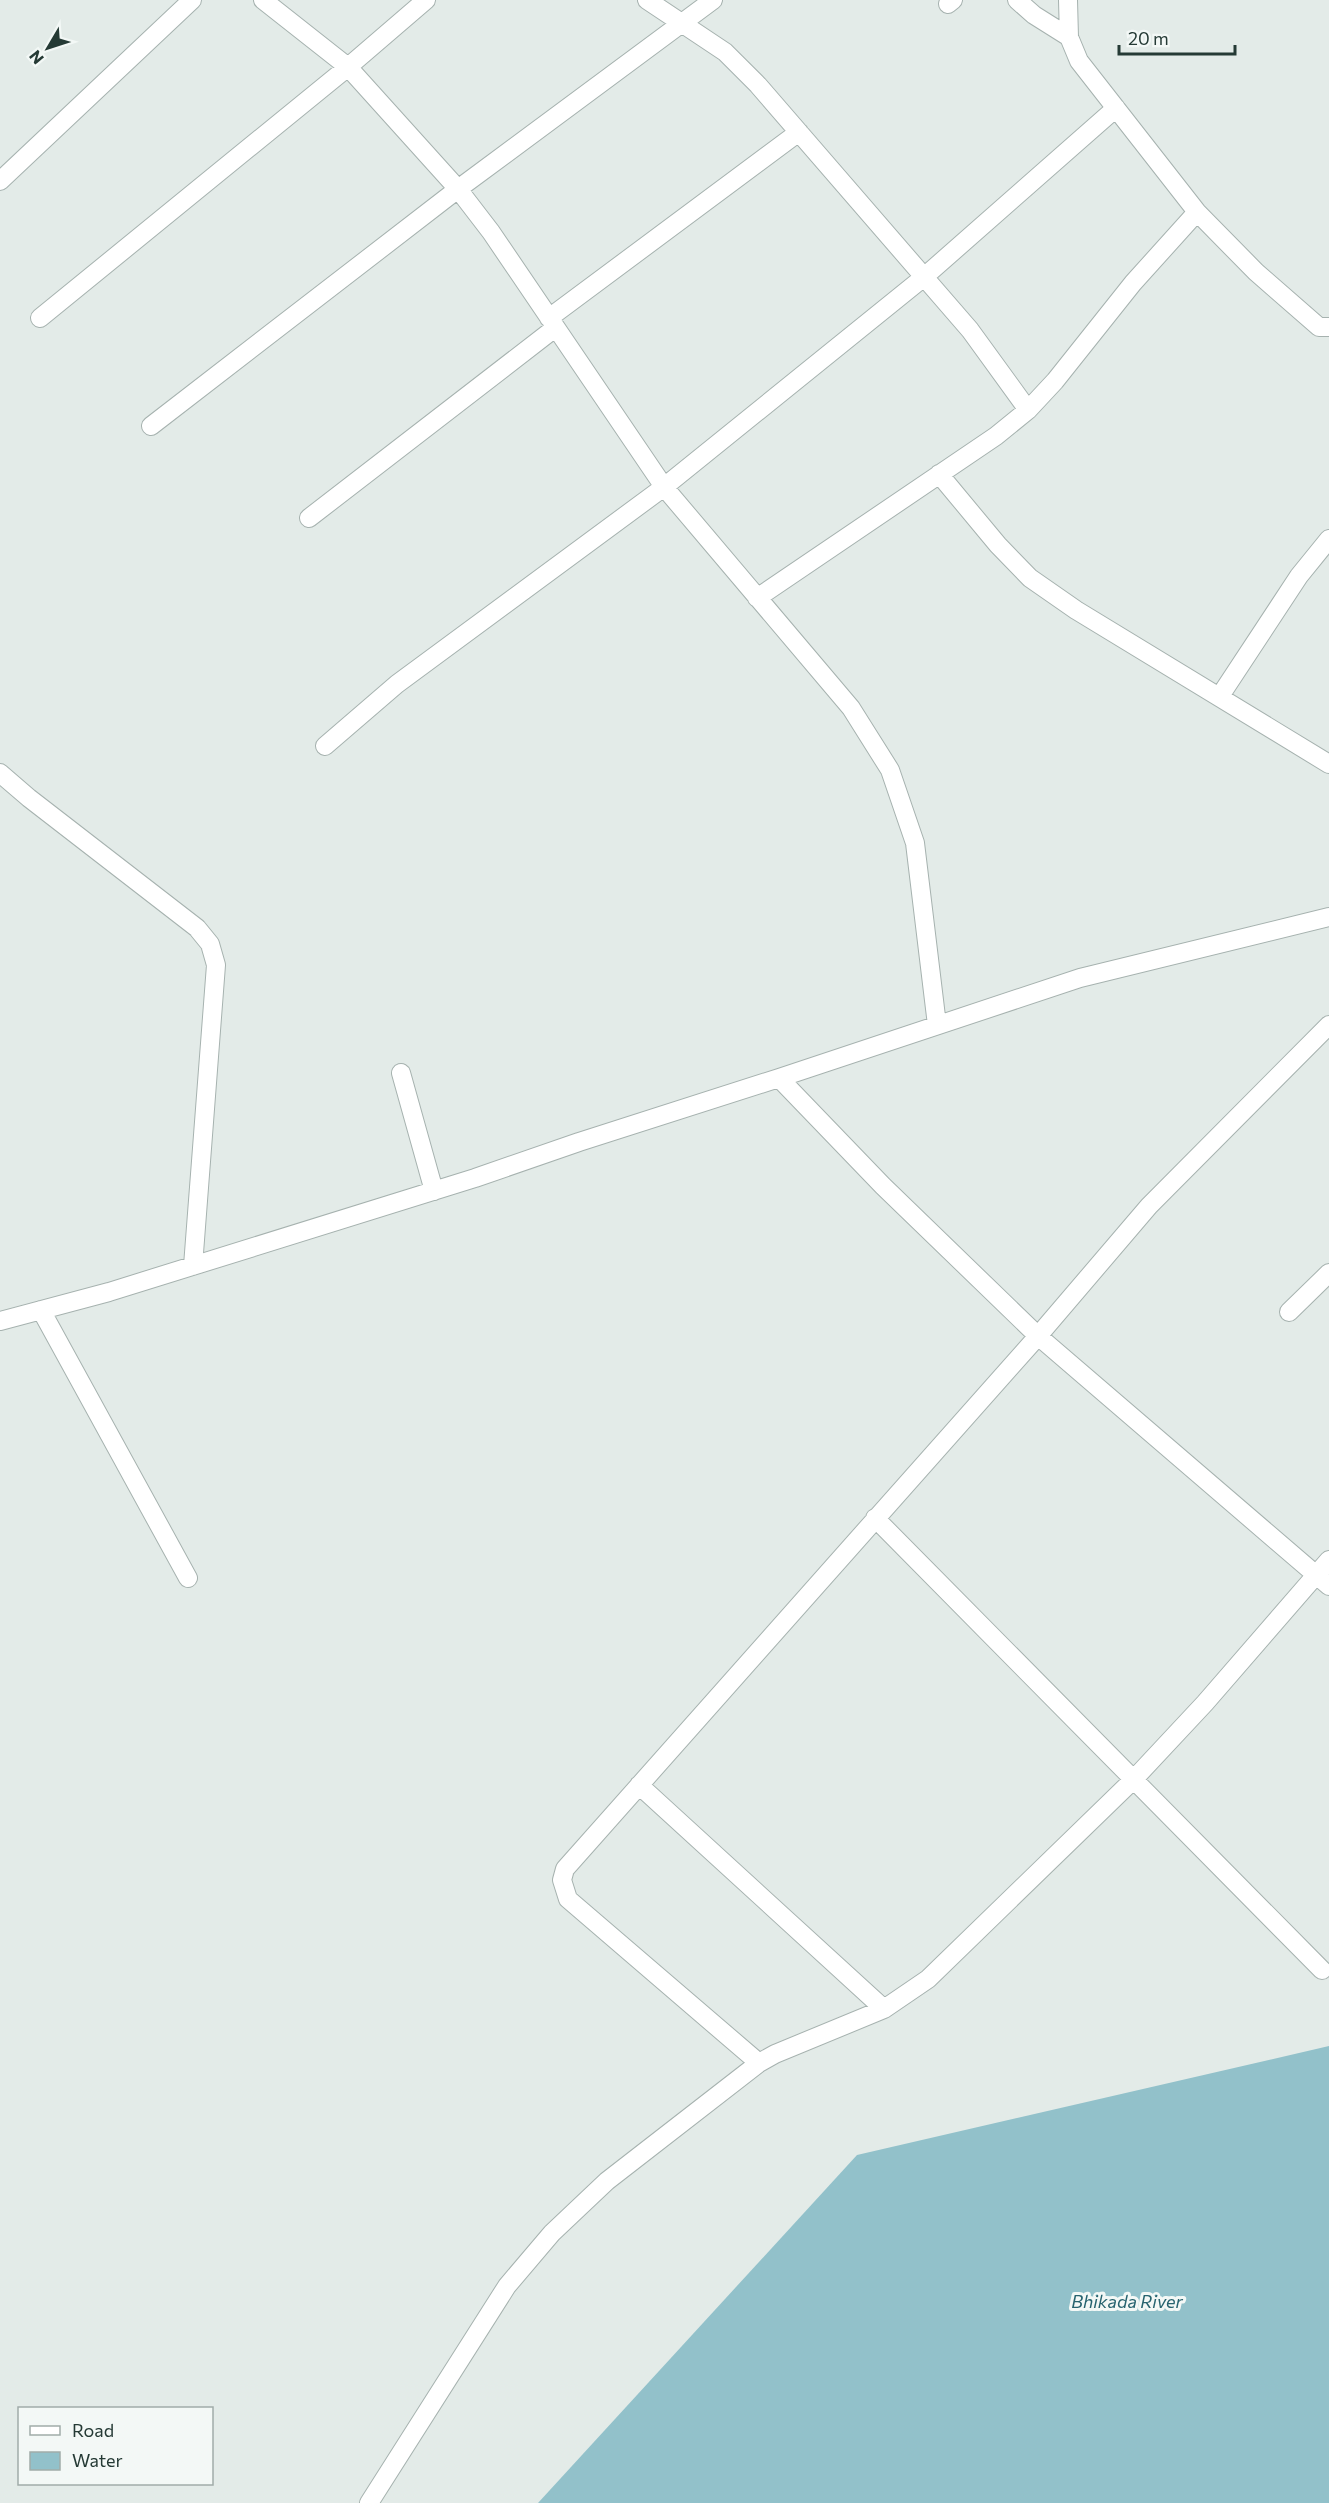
<svg xmlns="http://www.w3.org/2000/svg" width="1329" height="2503" viewBox="0 0 1329 2503" font-family="Commissioner,sans-serif">
	<rect width="100%" height="100%" fill="#e3ebe8"/>
	<path fill="#92c1ca" d="M1329,2046v457h-791l319,-348z"/>
	<g fill="none" stroke-linecap="round" stroke-linejoin="round">
		<defs>
			<path id="minor" d="M263,0l85,67 110,122 33,43 173,255 187,221 39,62 25,73 22,182
				M647,0l78,52 33,33 212,245 58,80
				M1017,0l17,15 35,22
				M1068,0l1,37 10,24 118,151 59,60 63,55h10
				M948,4l5,-4
				M0,181l192,-181
				M40,318l308,-251 78,-67
				M549,318l250,-186
				M151,426l307,-237 255,-189
				M939,474l59,71 32,33 46,32 253,154
				M309,518l246,-190
				M757,598l239,-162 32,-26 27,-29 78,-98 64,-71
				M1220,696l79,-120 30,-37
				M325,746l72,-62 267,-197 260,-210 192,-169
				M0,773l29,25 168,130 13,16 6,21 -23,301
				M401,1073l33,118
				M779,1078l104,108 155,150 291,250
				M41,1310l147,268
				M1289,1312l40,-39
				M0,1321l109,-29 366,-114 104,-36 200,-64 301,-100 249,-61
				M875,1518l447,452
				M639,1785l245,224
				M759,2063l-191,-164 -6,-19 3,-11 473,-533 111,-130 180,-181
				M369,2503l138,-217 45,-53 55,-52 152,-118 16,-9 109,-45 44,-30 206,-200 71,-76 124,-143"/>
		</defs>
		<use href="#minor" stroke="#a6b2af" stroke-width="20"/>
		<use href="#minor" stroke="#fff" stroke-width="18"/>
	</g>
	<g text-anchor="middle" dominant-baseline="central" stroke-width="6" stroke-linejoin="round" paint-order="stroke">
		<g font-size="18" font-style="italic" fill="#26636f" stroke="#f3f8f6">
			<text x="1127" y="2301">Bhikada River</text>
		</g>
	</g>
	<rect x="18" y="2407" width="195" height="78" fill="#f3f8f6" stroke="#a1aca9" stroke-width="1.5"/>
	<rect x="30" y="2426" width="30" height="9" fill="#ffffff" stroke="#a1aca9" stroke-width="1.5"/>
	<text x="72" y="2437" font-size="18" fill="#253a35">Road</text>
	<rect x="30" y="2452" width="30" height="18" fill="#92c1ca" stroke="#a1aca9" stroke-width="1.5"/>
	<text x="72" y="2467" font-size="18" fill="#253a35">Water</text>
	<g transform="translate(48 48) rotate(231)" stroke="#f3f8f6" stroke-width="4.5" paint-order="stroke">
	<path d="M0-4.5L10 22L0 15L-10 22Z" fill="#253a35"/>
	<text y="-9" font-size="16" font-weight="bold" text-anchor="middle" fill="#253a35">N</text>
	</g>
	<path d="M1119 45v9h116v-9" fill="none" stroke="#253a35" stroke-width="3"/>
	<text x="1128" y="45" font-size="18" fill="#253a35" stroke="#f3f8f6" stroke-width="4.5" paint-order="stroke">20 m</text>
</svg>
